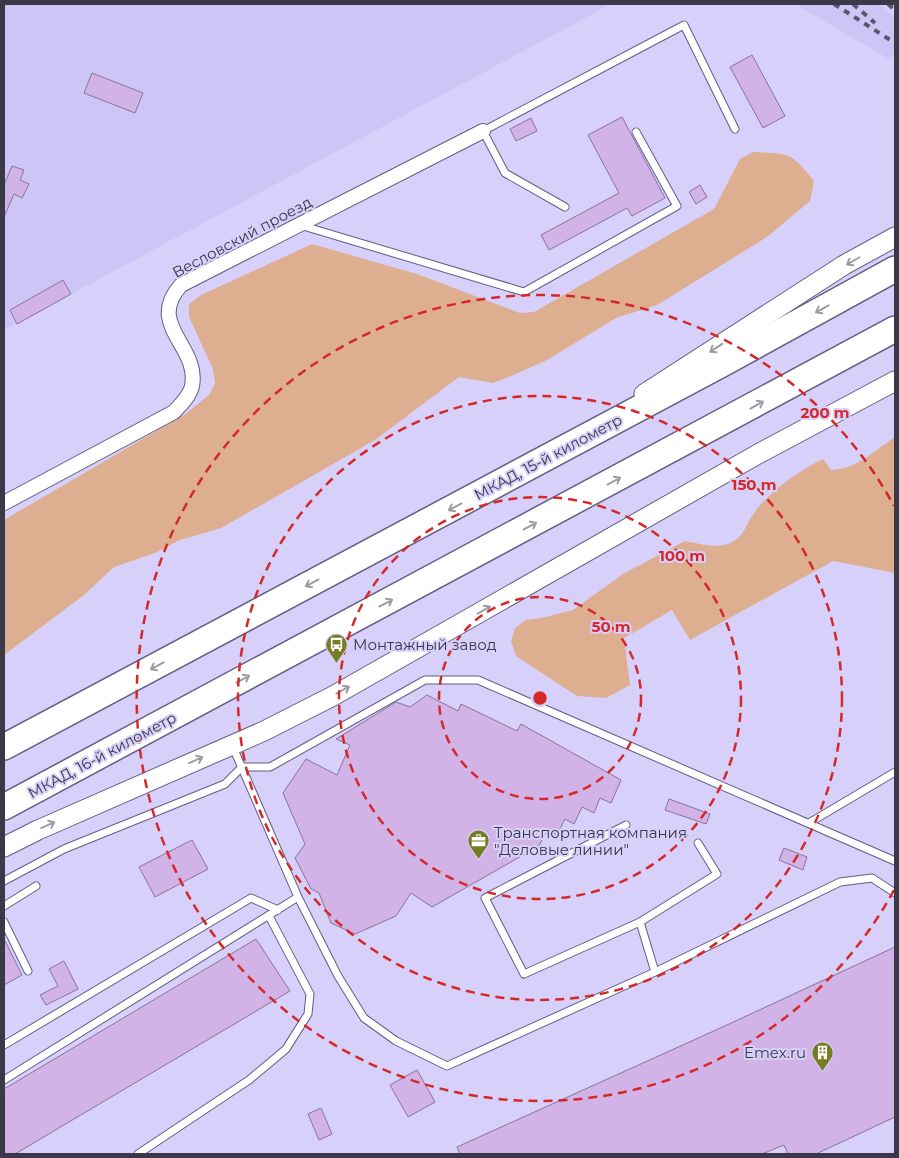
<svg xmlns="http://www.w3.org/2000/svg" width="899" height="1158" viewBox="0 0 899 1158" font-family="Montserrat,sans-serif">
	<rect width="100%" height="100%" fill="#d6d0fa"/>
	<path fill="#ccc5f5" d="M4,4h607l-607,326z
		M795,4h85l15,14v34l-6,7z"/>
	<path fill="#deae91" d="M753,152c37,2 37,-1 61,29l-4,20 -43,36 -110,68 -41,13 -69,42 -36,16 -18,7 -34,-6 -84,63 -154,88 -41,12 -25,13 -41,14 -30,28 -80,60v-135l183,-107 22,-18 6,-12 -2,-14 -24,-52v-13l12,-9 111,-51 105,30 103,39 14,-1 180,-103 26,-50z
		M895,437v136l-62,-12 -143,79 -18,-30 -48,28 6,47 -24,13 -29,-2 -61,-40 -5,-15 4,-13 11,-8 16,-2 31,-8 50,-36 62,-33c17,3 36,10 52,-2 7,-5 11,-18 17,-26 17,-23 43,-41 69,-54l8,11c27,-1 42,-19 64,-33z"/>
	<path fill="#d2b3e7" stroke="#897397" d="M752,55l33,61 -22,12 -33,-61z
		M92,73l51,20 -8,20 -51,-20z
		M622,117l43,81 -33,18 -5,-8 -78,42 -8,-15 78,-42 -31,-58z
		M531,118l6,13 -21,10 -6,-12z
		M12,166l12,4 -4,10 9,4 -7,14 -8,-4 -10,23v-32z
		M700,185l7,12 -11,7 -7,-12z
		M63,280l8,14 -54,30 -7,-14z
		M427,695l31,16 3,-7 56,27 4,-7 100,56 -10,23 -11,-5 -6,15 -12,-6 -8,17 -9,-5 -8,16 -10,-6 -8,17 -107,61 -21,-14 -15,23 -41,18 -24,-11 -12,-30 -8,-4 -16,-31 10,-14 -22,-51 23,-34 31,16 13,-30 -14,-6 60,-37 14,5z
		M669,799l41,15 -4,10 -41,-14z
		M192,840l16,29 -53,28 -16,-30z
		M784,848l23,9 -4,13 -24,-10z
		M4,939l18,36 -18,10z
		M256,939l34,52 -275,163h-11v-65z
		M895,947v170l-79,37h-28l-4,-9 -22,9h-302l-3,-7 270,-122z
		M64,961l14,28 -32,16 -6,-10 18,-9 -9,-17z
		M417,1070l18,32 -27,15 -18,-32z
		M321,1108l11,26 -13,6 -11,-26z"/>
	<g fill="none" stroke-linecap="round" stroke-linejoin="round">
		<defs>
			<path id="lane" d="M565,207l-60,-34 -22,-42 201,-106 51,104
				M300,225l224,67 153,-86 -41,-74
				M232,745l66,152 40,79 26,42 32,23 51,25 208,-94 185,-90 32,-4 23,15
				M809,823l86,-51
				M626,825l-141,73 39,76 116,-52 15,50
				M4,881l60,-32 161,-65 17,-17h28l155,-87h53l417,181
				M4,906l32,-20
				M4,922l24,49
				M640,922l77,-48 -19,-31
				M4,1045l247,-147 27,12
				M4,1080l294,-183
				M138,1154l111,-74 37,-31 22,-35 2,-20 -41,-78"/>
			<path id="street" d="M4,503l170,-91c7,-8 16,-16 18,-26 8,-40 -47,-61 -11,-101l302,-154"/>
			<path id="secondary" d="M644,394l200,-129 51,-28
				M4,847l34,-17 226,-99 69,-35 425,-242 137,-73"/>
			<path id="highway" d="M4,747l720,-384 171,-94
				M4,807l891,-478"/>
		</defs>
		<use href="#lane" stroke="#635d81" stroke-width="9"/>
		<use href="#street" stroke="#635d81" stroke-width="16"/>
		<use href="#secondary" stroke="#635d81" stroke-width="21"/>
		<use href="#highway" stroke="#635d81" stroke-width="28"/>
		<use href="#lane" stroke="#fff" stroke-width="7"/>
		<use href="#street" stroke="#fff" stroke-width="14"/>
		<use href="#secondary" stroke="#fff" stroke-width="19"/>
		<use href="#highway" stroke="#fff" stroke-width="25"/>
		<path stroke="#5a566c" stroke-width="4" stroke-dasharray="6 6" stroke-linecap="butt" d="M834,4l61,39
			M853,4l22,19
			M888,4l7,6"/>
	</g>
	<defs><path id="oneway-shaft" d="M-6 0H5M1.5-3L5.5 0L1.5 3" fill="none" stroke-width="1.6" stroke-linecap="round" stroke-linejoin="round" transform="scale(1.25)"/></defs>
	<g stroke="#9d9ca4">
		<use href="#oneway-shaft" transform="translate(853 261) rotate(150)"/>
		<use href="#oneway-shaft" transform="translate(822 309) rotate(151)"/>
		<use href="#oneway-shaft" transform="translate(716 348) rotate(147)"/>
		<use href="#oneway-shaft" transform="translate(757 405) rotate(-29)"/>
		<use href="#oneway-shaft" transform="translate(614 481) rotate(-28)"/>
		<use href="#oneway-shaft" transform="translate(455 507) rotate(152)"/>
		<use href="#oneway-shaft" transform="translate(530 526) rotate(-28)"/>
		<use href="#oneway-shaft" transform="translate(312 583) rotate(152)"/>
		<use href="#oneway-shaft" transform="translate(386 603) rotate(-28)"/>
		<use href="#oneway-shaft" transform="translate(484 610) rotate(-30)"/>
		<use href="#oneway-shaft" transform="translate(157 666) rotate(152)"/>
		<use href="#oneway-shaft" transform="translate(243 679) rotate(-28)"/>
		<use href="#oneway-shaft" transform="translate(343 690) rotate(-29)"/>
		<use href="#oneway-shaft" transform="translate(196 760) rotate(-24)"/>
		<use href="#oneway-shaft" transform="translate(48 825) rotate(-24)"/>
	</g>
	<g fill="none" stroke="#d62828" stroke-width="2.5" stroke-dasharray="9 6">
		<circle cx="540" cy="698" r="101"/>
		<circle cx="540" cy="698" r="201"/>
		<circle cx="540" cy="698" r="302"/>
		<path d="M894 890A403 403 0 1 1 894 506"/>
	</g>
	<defs>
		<symbol id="bus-pin" viewBox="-11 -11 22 30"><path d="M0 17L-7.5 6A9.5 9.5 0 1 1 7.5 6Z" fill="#777b24" stroke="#d6d0fa"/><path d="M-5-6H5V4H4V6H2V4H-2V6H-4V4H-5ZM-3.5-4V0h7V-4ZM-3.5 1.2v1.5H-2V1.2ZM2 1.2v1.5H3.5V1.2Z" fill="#fff"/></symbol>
		<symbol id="office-pin" viewBox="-11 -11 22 30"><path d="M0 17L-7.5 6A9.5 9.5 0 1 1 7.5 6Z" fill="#777b24" stroke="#d6d0fa"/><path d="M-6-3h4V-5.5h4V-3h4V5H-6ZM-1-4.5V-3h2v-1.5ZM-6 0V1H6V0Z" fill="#fff"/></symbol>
		<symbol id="building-pin" viewBox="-11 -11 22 30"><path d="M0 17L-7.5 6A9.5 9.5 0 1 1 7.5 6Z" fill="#777b24" stroke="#d6d0fa"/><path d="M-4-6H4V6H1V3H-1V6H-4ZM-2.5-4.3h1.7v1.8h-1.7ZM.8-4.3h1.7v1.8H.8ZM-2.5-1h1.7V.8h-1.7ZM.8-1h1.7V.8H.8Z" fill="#fff"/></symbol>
	</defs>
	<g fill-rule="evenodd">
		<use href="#bus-pin" x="324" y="632" width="25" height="34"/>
		<use href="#office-pin" x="466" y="828" width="25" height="34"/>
		<use href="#building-pin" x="810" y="1040" width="25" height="34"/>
	</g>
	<g text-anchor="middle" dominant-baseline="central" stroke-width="4" stroke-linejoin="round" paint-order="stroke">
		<g font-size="15" fill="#3b3849" stroke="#d6d0fa">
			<text transform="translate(242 237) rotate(-28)">Весловский проезд</text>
			<text transform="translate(548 457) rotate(-28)">МКАД, 15-й километр</text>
			<text transform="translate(102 755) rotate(-28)">МКАД, 16-й километр</text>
		</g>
		<g font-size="15" fill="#3b3849" stroke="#d6d0fa" text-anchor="start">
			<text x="353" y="644">Монтажный завод</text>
			<text x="494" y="832">Транспортная компания<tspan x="494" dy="17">"Деловые линии"</tspan></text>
			<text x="806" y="1052" text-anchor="end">Emex.ru</text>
		</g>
	</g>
	<circle cx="540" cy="698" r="8" fill="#d62828" stroke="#d6d0fa" stroke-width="2.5"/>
	<g font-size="15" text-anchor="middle" font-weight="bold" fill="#d62828" stroke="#d6d0fa" stroke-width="4" stroke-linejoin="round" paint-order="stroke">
		<text x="825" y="418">200 m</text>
		<text x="754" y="490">150 m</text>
		<text x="682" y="561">100 m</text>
		<text x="611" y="632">50 m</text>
	</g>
	<rect width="899" height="1158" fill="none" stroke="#3b3849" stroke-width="10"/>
</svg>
